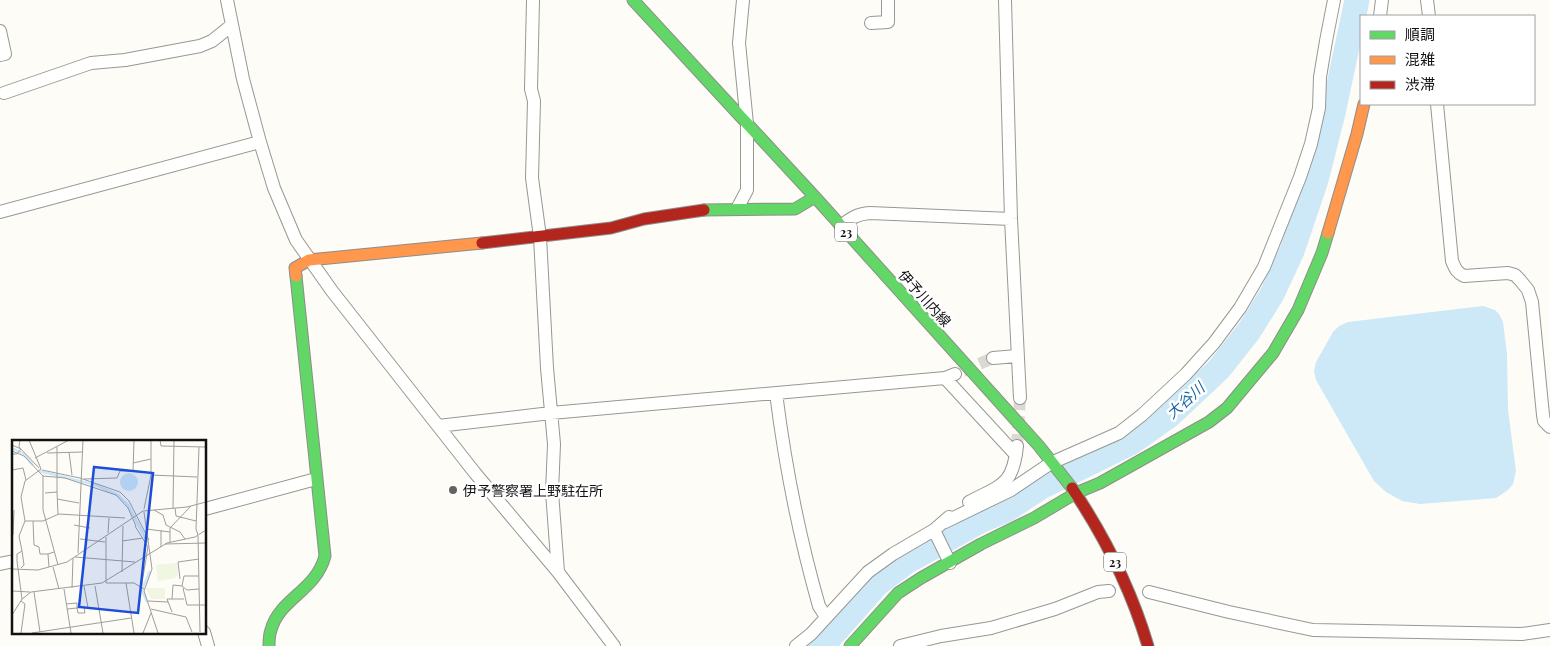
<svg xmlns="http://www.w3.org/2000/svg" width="1550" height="646" viewBox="0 0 1550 646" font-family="'Playfair Display','Noto Sans JP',serif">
	<rect width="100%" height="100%" fill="#fdfcf7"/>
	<path fill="#cde8f7" d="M1483,306l12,4 4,4 4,8 4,32 1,56 8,61 -3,13 -5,6 -12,8 -76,6 -18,-3 -16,-9 -12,-11 -58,-101 -2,-9 2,-9 17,-30 6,-6 9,-4z"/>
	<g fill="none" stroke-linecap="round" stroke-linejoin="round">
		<path stroke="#cde8f7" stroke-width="25" d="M820,646l6,-4 51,-58 29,-22 74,-41 26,-11 35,-23 91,-45 38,-27 49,-46 30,-38 23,-37 20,-43 24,-71 17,-67 24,-113"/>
		<path stroke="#dad9d4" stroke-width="12" stroke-dasharray="12 6" stroke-linecap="butt" d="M963,371l30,-13
			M1017,446l3,-48"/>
		<defs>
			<path id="street" d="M227,0l16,79 17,63 14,46 22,52 36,51 143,182 83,99 56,74
				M533,0l-2,89 3,12 -2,77 8,59 7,131 7,76 -2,48 6,80
				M1005,0l6,219 9,179
				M1427,0l2,16
				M1380,16l2,-16
				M871,23l17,-1v-22
				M0,31l5,23 -5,1
				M4,93l87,-30 34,-3 75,-14 12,-5 20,-16
				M1437,104l15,157c3,7 4,11 12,15l44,-3 7,2 5,5 8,10 4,12 11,113 1,6 6,6
				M737,209l10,-19v-66l-8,-81 4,-43
				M0,212l260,-70
				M841,226c10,-8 16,-12 29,-13l141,6
				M993,358l24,-2
				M945,378l71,77
				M776,393c9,72 23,143 43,213l7,11
				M438,426l113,-13 394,-35 10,-4
				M969,502c32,-17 44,-16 48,-56
				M205,509l111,-30
				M945,522l66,-32 40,-27 68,-30 23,-18 44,-41 28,-31 26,-35 24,-41 36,-90 11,-33 8,-36 1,-31 6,-36 8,-41
				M934,530l16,33
				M0,564l14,-3
				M1149,592l80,20 84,18 209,4 28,-4
				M204,632l4,14
				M796,646l15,-12 57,-62 25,-18 41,-24 15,-13
				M900,646l41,-10 50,-8 64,-19 43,-17 11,-1"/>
			<path id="fast" d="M633,0l182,197 224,249 33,42
				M704,210l91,-1 20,-12
				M269,646c0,-5 0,-11 2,-16 8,-31 45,-39 54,-74l-29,-280
				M850,646l48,-53 23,-15 60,-34 53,-26 42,-25 24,-10 109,-61 18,-14 46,-55 25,-43 24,-57 6,-20"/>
			<path id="slow" d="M1328,233l29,-99 7,-30
				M296,276l-1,-8 14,-8 173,-17"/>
			<path id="jam" d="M482,243l129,-15 33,-9 60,-9
				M1072,488c33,49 59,101 76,158"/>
		</defs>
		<use href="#street" stroke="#979795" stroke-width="14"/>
		<use href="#fast" stroke="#8e8d8b" stroke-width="13"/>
		<use href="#slow" stroke="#8e8d8b" stroke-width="13"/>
		<use href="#jam" stroke="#8e8d8b" stroke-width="13"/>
		<use href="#street" stroke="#fffffe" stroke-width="12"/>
		<use href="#fast" stroke="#63d668" stroke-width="11"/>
		<use href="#slow" stroke="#ff974d" stroke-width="11"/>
		<use href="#jam" stroke="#b3261e" stroke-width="11"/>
	</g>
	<circle fill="#646362" stroke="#fff" stroke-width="2" cx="453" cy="490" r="5"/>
	<g text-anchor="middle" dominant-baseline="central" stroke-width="5" stroke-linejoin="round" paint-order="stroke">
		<g fill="#fff" stroke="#585858" stroke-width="1">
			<rect x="835" y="222.5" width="22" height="19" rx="4"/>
			<rect x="1104" y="552.5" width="22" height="19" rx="4"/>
		</g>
		<g font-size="12" font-weight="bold" fill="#111">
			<text x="846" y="232">23</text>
			<text x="1115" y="562">23</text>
		</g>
		<g font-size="14" fill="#111" stroke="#fff">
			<text transform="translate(925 298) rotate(48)">伊予川内線</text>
		</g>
		<g font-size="14" fill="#111" stroke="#fff" text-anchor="start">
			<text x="463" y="490">伊予警察署上野駐在所</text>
		</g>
		<g font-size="15" font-style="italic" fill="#1768a6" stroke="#fff">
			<text transform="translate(1185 400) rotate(-42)">大谷川</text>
		</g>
	</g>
	<g transform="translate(12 440)">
		<rect width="194" height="194" fill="#fdfcf7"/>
		<path d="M165,123l1,11 -3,4 -17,3 -2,-16zM134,148h19v11h-14z" fill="#f0f6e1"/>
		<path d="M108 42a9 9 0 1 1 18 0a9 9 0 1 1-18 0Z" fill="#cde8f7"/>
		<path fill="none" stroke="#cde8f7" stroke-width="2.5" d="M0,8l12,6 9,11M27,31l57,14 22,10 10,10 20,38M135,162l-5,-12 8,-19"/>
		<path fill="none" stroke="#9f9e9b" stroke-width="1" d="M8,0l-1,7 20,21M17,0l12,29M148,0l1,6 45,1M0,5l9,4 -4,5h-5M0,11l12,5 19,20 22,2 51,17 12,13 8,18M57,12l3,23M35,13l36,-1M23,18l34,-18M121,23l18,-4M0,30l11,-2 3,12M30,30l38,8 40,14 9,9 20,39M139,35l46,2M31,36v34l15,55M72,39l33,-1 3,-7h13l1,-31M45,52l1,22M33,53l12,-1v-45M45,59l22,4M161,68l1,-68M163,68l1,8 20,5M132,69l7,-34v-35M142,70l9,5 3,10 14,7 5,7M132,72l8,57 -8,22 14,42M13,81h18l16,-7 66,4M21,81l1,24 5,2 1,7h8M62,85l16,3M123,86l13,21 -7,42M134,89l24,3M149,90v17M96,93l1,-15M1,95l1,-25M186,95l-2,-6 3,-82M186,96l2,96M94,97v46h28l10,6M68,99l25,3M110,101l21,-3M158,102v-14l21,-22M153,104l41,-1M66,113l5,-113M63,117l60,5M37,127l-1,-13 6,-2M41,127l6,22M9,128l3,-3 -2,-14M0,129l26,1 29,-8 76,-51 44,-4 19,-5M110,132l1,-46M168,139l-2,-17 21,-3M114,143l8,50M72,146l4,22M83,146l8,47M60,148l1,-30M171,148l4,17h19M52,149l7,44M187,149l-12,1 -5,-4 2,-10h15M0,151l18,1M22,152l6,40M10,159l-5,-38v-7l5,-3 -3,-15 6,-15 -4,-24 4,-16 16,-12M160,159l1,-14 9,1M136,161l20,1M54,164l11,-1v5l1,5h7l-1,-6 -7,1 -10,1M139,169l35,8 6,15M160,172l-5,-13h17M0,175l10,-16 9,-7 71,-9 65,-40 28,-6 11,-7M9,193l4,-29 -4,-3M20,193l99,-15M131,193l8,-20"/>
		<path fill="#1d4ed8" fill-opacity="0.15" stroke="#1d4ed8" stroke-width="2.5" d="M82,27l59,6 -15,140 -59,-6z"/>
		<rect width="194" height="194" fill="none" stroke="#111" stroke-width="2.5"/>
	</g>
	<rect x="1360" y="15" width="175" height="90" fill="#ffffff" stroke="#a0a0a0"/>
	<rect x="1370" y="31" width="25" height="8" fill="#63d668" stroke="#a0a0a0"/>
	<text x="1405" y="40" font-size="15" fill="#111111">順調</text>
	<rect x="1370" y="56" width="25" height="8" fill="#ff974d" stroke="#a0a0a0"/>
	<text x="1405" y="65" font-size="15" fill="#111111">混雑</text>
	<rect x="1370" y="81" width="25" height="8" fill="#b3261e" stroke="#a0a0a0"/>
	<text x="1405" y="90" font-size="15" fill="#111111">渋滞</text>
</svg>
